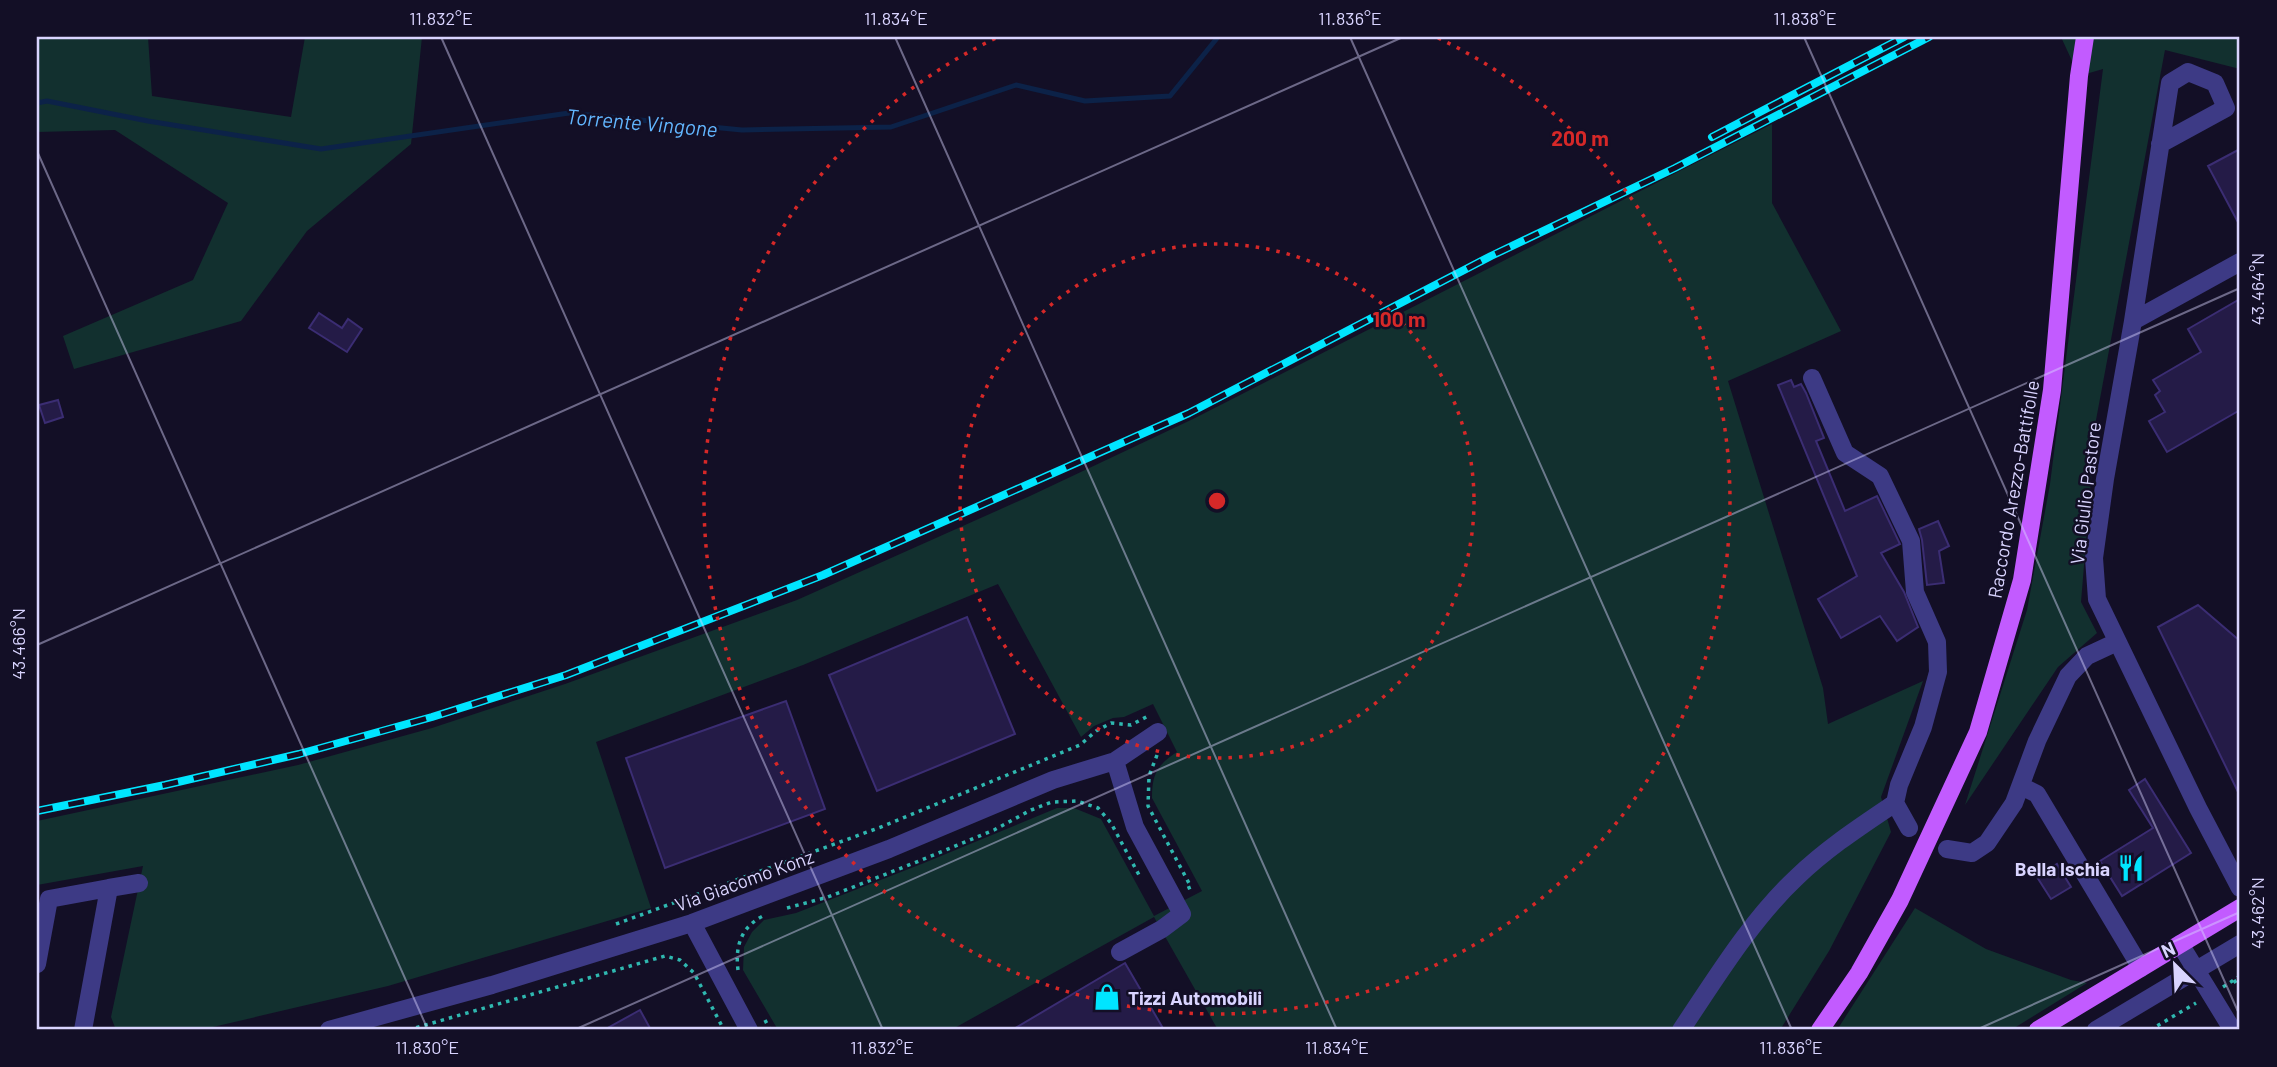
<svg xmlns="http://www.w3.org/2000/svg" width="2277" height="1067" viewBox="0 0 2277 1067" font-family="Barlow,sans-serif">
	<rect width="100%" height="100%" fill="#130f26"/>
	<path fill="#12302f" d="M37,37h111l4,59 139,21 14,-80h117l-11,107 -104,87 -66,90 -167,48 -11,-33 130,-56 35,-77 -113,-73 -78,2z
		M2061,37h179v32l-75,-19 -69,370 -15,182 16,31 -39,34 -93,138 62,-195 23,-126 53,-415 -24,7z
		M1772,124v79l69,128 -113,50 95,307 5,36 95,-43 -42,116 10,35 -62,119 -49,79h-562l-64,-113 -203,113h-173l-35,-60 1,-23 8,-15 12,-12 32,-7 128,-50 133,-55h17l27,11 53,97 48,-25 -50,-93c0,-24 5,-33 25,-46l-24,-48 -29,13 -11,1 -19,8 -13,11 -83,-153 -195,81 -207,77 55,166 -263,78 -188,44h-84l-5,-13 32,-151 -106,19v-64l261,-56 134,-37 133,-44 232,-84 233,-104 163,-77z
		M1915,908l71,41 85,31 16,3 -76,47h-174z"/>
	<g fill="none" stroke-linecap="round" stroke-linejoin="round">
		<path stroke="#0c2248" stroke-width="5" d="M37,103l10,-2 101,20 173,28 248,-36 173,17 149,-3 125,-42 69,16 85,-5 48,-59"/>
	</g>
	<path fill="#241b47" stroke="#3b2d73" stroke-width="2" d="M2240,149v77l-32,-60z
		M2240,299v111l-73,42 -18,-31 16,-9 -10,-17 5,-4 -7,-11 48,-28 -13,-23z
		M319,313l23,15 6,-9 14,10 -15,23 -38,-24z
		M1791,380l3,7 7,-3 5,9 18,45 -8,3 29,70 32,-15 23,48 -19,9 23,39 14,35 -21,14 -17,-25 -39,22 -23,-39 39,-23 -79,-191z
		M58,400l5,17 -18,6 -6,-18z
		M1938,521l11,25 -10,5 5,32 -17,2 -5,-45 -3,-11z
		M2198,605l42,36v155l-82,-169z
		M967,617l48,117 -138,57 -48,-116z
		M786,701l39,108 -160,59 -39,-110z
		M2145,779l46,74 -69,43 -22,-35 53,-33 -24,-38z
		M2057,864l14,23 -20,12 -14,-22z
		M1125,963l39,67h-152z
		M640,1010l11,20h-47z"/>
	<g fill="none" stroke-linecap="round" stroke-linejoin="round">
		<path stroke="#2fb8b0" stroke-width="3.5" stroke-dasharray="3.5 5" stroke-linecap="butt" d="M1157,755l-8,21 -1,30 43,81 -5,2
			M787,908l41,-11 91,-36 75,-31 37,-20 21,-8 25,-1 21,7 13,15 28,52
			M616,924l265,-97 199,-82 16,-14 15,-8 20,2 17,-9
			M738,970c-3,-24 3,-43 25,-54
			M2234,980l6,9
			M2223,987l17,-11
			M765,1020l5,10
			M408,1030l257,-74 15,4 14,13 30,57
			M2150,1030l46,-27"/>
		<path stroke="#3d3a85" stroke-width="18" d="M2240,262l-107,59 -28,158 -11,79 3,41 101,209 42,80
			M2133,321l37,-238 18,-11 27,11 11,25 -66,36
			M1812,378l33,75 35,23 31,65 4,51 22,50 1,30 -15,55 -24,58 -4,18
			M1115,761l20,66 47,87 -20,15 -42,23
			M2021,786l16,8 104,174
			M1947,849l25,4 15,-10 27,-40 23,-62 31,-65 19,-20 30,-14
			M109,888l30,-5
			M692,923l57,107
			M2180,944l52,85
			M37,964l12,-65 60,-11 -26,142
			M329,1030l163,-45 200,-62 197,-74 164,-69 62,-19 43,-29
			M1681,1030c35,-52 70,-110 116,-153 30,-29 64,-51 98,-74l14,25
			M2096,1030l144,-86"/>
		<path stroke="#c25bff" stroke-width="18" d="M1820,1030l39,-57 41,-73 78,-168 44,-152 30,-190 27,-314 6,-39
			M2038,1030l202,-122"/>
		<defs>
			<path id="rail" d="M1712,137l192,-100
				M37,811l128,-26 134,-31 133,-37 134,-42 257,-100 366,-162 302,-157 184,-88 254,-131"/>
		</defs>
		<use href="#rail" stroke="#00e5ff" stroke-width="8"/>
		<use href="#rail" stroke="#130f26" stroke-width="5" stroke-dasharray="16" stroke-linecap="butt"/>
	</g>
	<path fill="none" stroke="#d9d4ff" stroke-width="2" stroke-opacity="0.45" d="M441,37l442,993M895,37l442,993M1350,37l442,993M1804,37l436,979M37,151l391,879M37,645l1366,-608M574,1030l1666,-742M1976,1030l264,-118"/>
	<g fill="none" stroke="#d62828" stroke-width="3.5" stroke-dasharray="3.5 7">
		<circle cx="1217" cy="501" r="257"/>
		<path d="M1438 38A513 513 0 1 1 996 38"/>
	</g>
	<defs>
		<symbol id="restaurant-bare" viewBox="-9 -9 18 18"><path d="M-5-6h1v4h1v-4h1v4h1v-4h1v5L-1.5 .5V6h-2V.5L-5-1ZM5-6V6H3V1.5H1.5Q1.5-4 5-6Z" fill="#00e5ff" stroke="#130f26" stroke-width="2.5" paint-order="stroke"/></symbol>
		<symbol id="shop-bare" viewBox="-9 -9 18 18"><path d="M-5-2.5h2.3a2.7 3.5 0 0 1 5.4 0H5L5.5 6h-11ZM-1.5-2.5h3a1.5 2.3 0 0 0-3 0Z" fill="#00e5ff" stroke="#130f26" stroke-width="2.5" paint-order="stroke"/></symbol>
	</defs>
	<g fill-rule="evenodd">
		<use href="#restaurant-bare" x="2112" y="849" width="38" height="38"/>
		<use href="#shop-bare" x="1088" y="978" width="38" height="38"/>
	</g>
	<g text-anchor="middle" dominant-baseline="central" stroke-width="5" stroke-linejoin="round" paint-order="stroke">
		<g font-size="19" fill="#d9d4ff" stroke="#130f26">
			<text transform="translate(2013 489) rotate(-80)">Raccordo Arezzo-Battifolle</text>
			<text transform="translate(2085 493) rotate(-83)">Via Giulio Pastore</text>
			<text transform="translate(744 880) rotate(-20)">Via Giacomo Konz</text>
		</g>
		<g font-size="19" font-weight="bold" fill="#d9d4ff" stroke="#130f26" text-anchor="end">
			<text x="2110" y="868">Bella Ischia</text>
			<text x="1128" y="997" text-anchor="start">Tizzi Automobili</text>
		</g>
		<g font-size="21" font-style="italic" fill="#62b6ff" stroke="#130f26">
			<text transform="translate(642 122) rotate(5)">Torrente Vingone</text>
		</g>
	</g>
	<circle cx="1217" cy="501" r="10" fill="#d62828" stroke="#130f26" stroke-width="3.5"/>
	<g font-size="21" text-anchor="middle" font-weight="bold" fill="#d62828" stroke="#130f26" stroke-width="5" stroke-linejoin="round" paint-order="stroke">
		<text x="1580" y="146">200 m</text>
		<text x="1399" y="327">100 m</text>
	</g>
	<rect width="2277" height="1067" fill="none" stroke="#130f26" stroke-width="77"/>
	<g transform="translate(2175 965) rotate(336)" stroke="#130f26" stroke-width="5" paint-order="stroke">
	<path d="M0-5L12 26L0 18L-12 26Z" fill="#d9d4ff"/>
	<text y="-10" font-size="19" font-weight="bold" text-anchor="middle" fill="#d9d4ff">N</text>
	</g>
	<rect x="38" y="38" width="2200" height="990" fill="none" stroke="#d9d4ff" stroke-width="2.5"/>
	<g font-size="18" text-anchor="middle" fill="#d9d4ff">
		<text x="441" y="25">11.832°E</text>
		<text x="896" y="25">11.834°E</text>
		<text x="1350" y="25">11.836°E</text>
		<text x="1805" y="25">11.838°E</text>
		<text transform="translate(2258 289) rotate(-90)" y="6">43.464°N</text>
		<text transform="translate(19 644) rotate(-90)" y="6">43.466°N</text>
		<text transform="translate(2258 913) rotate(-90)" y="6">43.462°N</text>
		<text x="427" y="1054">11.830°E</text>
		<text x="882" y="1054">11.832°E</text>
		<text x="1337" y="1054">11.834°E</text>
		<text x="1791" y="1054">11.836°E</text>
	</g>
</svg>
